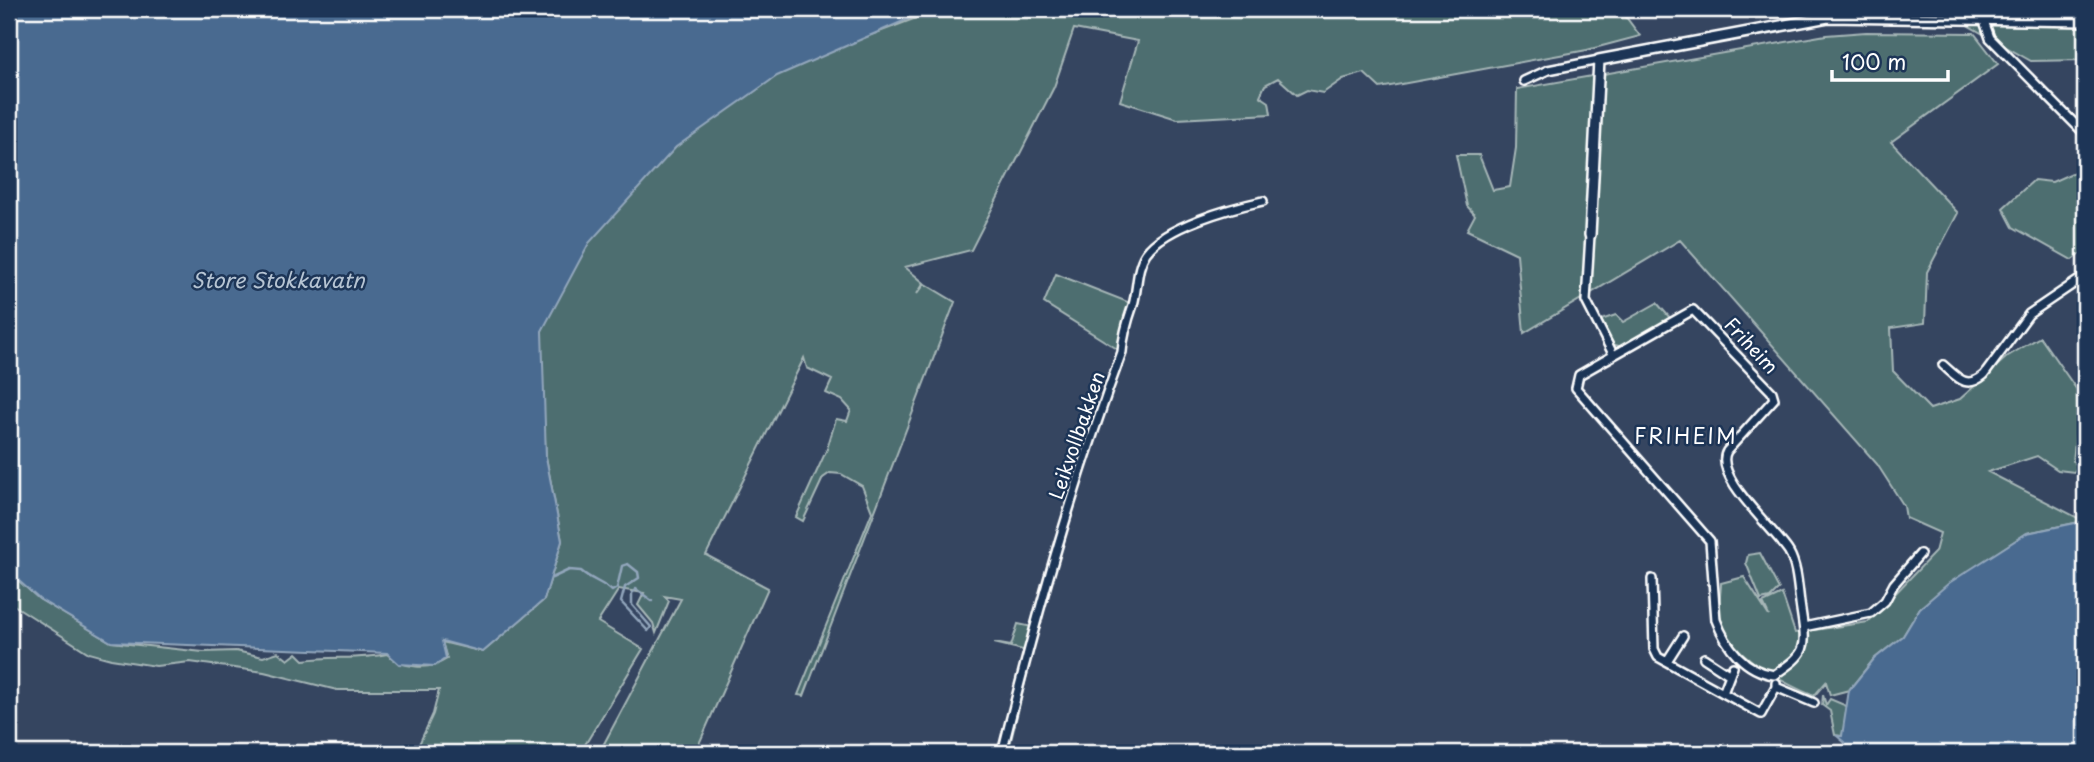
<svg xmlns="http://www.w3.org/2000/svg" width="2094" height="762" viewBox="0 0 2094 762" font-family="'Playpen Sans',sans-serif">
	<rect width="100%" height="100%" fill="#354560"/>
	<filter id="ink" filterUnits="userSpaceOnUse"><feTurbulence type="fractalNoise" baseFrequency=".0143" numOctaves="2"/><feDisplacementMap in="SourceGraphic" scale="14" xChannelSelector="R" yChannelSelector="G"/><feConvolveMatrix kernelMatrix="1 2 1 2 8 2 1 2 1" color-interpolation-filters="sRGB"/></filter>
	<g filter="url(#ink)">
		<path fill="#4d6e6f" stroke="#a6b6b7" stroke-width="2" d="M940,9h680l20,27 -53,14 -207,38 -16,-15 -21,6 -20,14 -16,-3 -10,5 -19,-17 -13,7 -5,11 9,6 2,12 -94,5 -57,-18 18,-60 -64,-12 -20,58 -83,163 -66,17 19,16 -7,11 8,-10 30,18 -151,394 -6,-1 74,-183 -10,-26 -21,-12 -11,-1 -7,5 -20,43 -7,-4 31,-68 9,-30 11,2 4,-11 -9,-10 -16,-7 6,-13 -25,-12 -3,-10 -98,197 62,33 -73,165h-96l82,-154 -17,-3 5,5 -13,32 -3,-10 -15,-18 6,-12 -25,-4 -21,33 45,27 -63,104h-165l18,-39 6,-24h-102l-73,-18 -74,-10 -34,4 -45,-7 -22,-6 -80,-51v-30l30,27 72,43 92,10 33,-1 27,6 15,-5 10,8 9,-7 7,7c28,-4 55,0 83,-6 16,15 42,17 60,5l-5,-17 41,10 61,-52 18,-59 -16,-84 -7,-128 48,-88 89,-94 105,-78z
			M1939,9h146v51l-54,1z
			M1866,32l108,1 24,31 -107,78 67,71 -31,59 -2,51 -34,5 2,43 37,38 30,-10 48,-43 32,-19 37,53 1,24 -5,47 5,5 -4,6 -16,-2 -21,-14 -49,16 96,49 -57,12 -38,25 -69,50 -17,28 -29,23 -25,31 -19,5 -4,-13 -12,14c-29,-12 -85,-42 -94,-75 -3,-11 1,-27 1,-38l23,-6 25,39 -6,-13 19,-9 13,39 73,-11 67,-70 5,-19 -34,-15 -2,-12 -27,-42 -197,-224 -156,93 -7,-79 -50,-24 8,-15 -8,-9 -11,-51h23l14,35 17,-3 6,-39 1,-59 309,-54z
			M2081,169l4,6v75l-13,10 -59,-33 -10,-19 31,-28 18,2z
			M1056,274l77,30 -11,48 -78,-49z
			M1657,303l14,16 -49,28 -10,-3 -11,-24 15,-5 7,7z
			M1760,553l19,36 -9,9 -9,2 -15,-37 2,-8z
			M1041,616l-33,137h-6l25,-102 -33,-8 17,3 7,-22 14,3z
			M1823,695l3,10 4,-6 19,8 -7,29 -7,-1 -5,-24 -8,-6z"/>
		<path fill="#496b90" stroke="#92a6bc" stroke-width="2" d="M9,9h922l-154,67 -101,71 -87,96 -47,88 4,126 16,84 -18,59 -61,52 -41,-11 4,17 -11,8 -36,-2 -12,-11 -276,-11 -72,-43 -30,-27z
			M2085,521v232h-241l1,-10 -8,-7h5l7,-46 25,-31 29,-23 17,-28 29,-25 78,-50z"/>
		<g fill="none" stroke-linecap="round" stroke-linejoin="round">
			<path stroke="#92a6bc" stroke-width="2.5" d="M552,578l17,-8 12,1c10,9 21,11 31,20l5,-3 5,-22 6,-2 10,8 1,6 -14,9 -4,15 27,29 3,-4 -19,-22v-12l4,-4 16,12"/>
			<defs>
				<path id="minor" d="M1984,21l6,17 95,96
					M1524,81l24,-11 51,-10
					M1590,235l-4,66 27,53
					M1693,310l79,82 2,7 -47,52c-15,25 48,78 62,101 9,16 9,39 12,58 6,39 7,42 -27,65 -29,-4 -48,-28 -58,-55l-6,-79 -134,-153 3,-13z
					M1943,365c15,13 23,25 41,10l45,-61 56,-38
					M1652,579l2,70 4,8 103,57 15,-27
					M1804,627l67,-14 14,-12 9,-17 26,-30
					M1704,658l26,17
					M1667,661l16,-25
					M1776,683v4l38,16
					M1723,693l10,-26
					M1002,753c34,-136 71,-269 120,-401 1,-17 5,-30 11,-47 5,-17 3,-37 13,-52 19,-27 85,-45 117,-52"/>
				<path id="tertiary" d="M1590,235l9,-175 229,-43 257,4"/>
			</defs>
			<use href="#minor" stroke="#fff" stroke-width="12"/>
			<use href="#tertiary" stroke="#fff" stroke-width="14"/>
			<use href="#minor" stroke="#1d3557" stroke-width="7"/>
			<use href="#tertiary" stroke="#1d3557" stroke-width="9"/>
		</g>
	</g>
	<g text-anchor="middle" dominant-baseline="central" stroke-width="5" stroke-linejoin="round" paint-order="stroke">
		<g font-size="19" fill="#fff" stroke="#1d3557">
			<text transform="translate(1752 345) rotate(47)">Friheim</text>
			<text transform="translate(1076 435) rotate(-71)">Leikvollbakken</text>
		</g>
		<g font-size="21" font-style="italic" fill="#b6c4d3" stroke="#1d3557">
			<text x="278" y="279">Store Stokkavatn</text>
		</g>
		<g font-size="21" letter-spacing="2" fill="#fff" stroke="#1d3557">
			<text x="1686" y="435">FRIHEIM</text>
		</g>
	</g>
	<rect width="2094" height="762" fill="none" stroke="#1d3557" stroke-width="35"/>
	<rect x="18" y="18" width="2059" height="727" fill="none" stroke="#fff" stroke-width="2.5" filter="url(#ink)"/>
	<path d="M1832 70v10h116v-10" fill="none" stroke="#ffffff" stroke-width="3.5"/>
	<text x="1842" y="70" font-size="21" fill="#ffffff" stroke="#1d3557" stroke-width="5" paint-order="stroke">100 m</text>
</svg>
